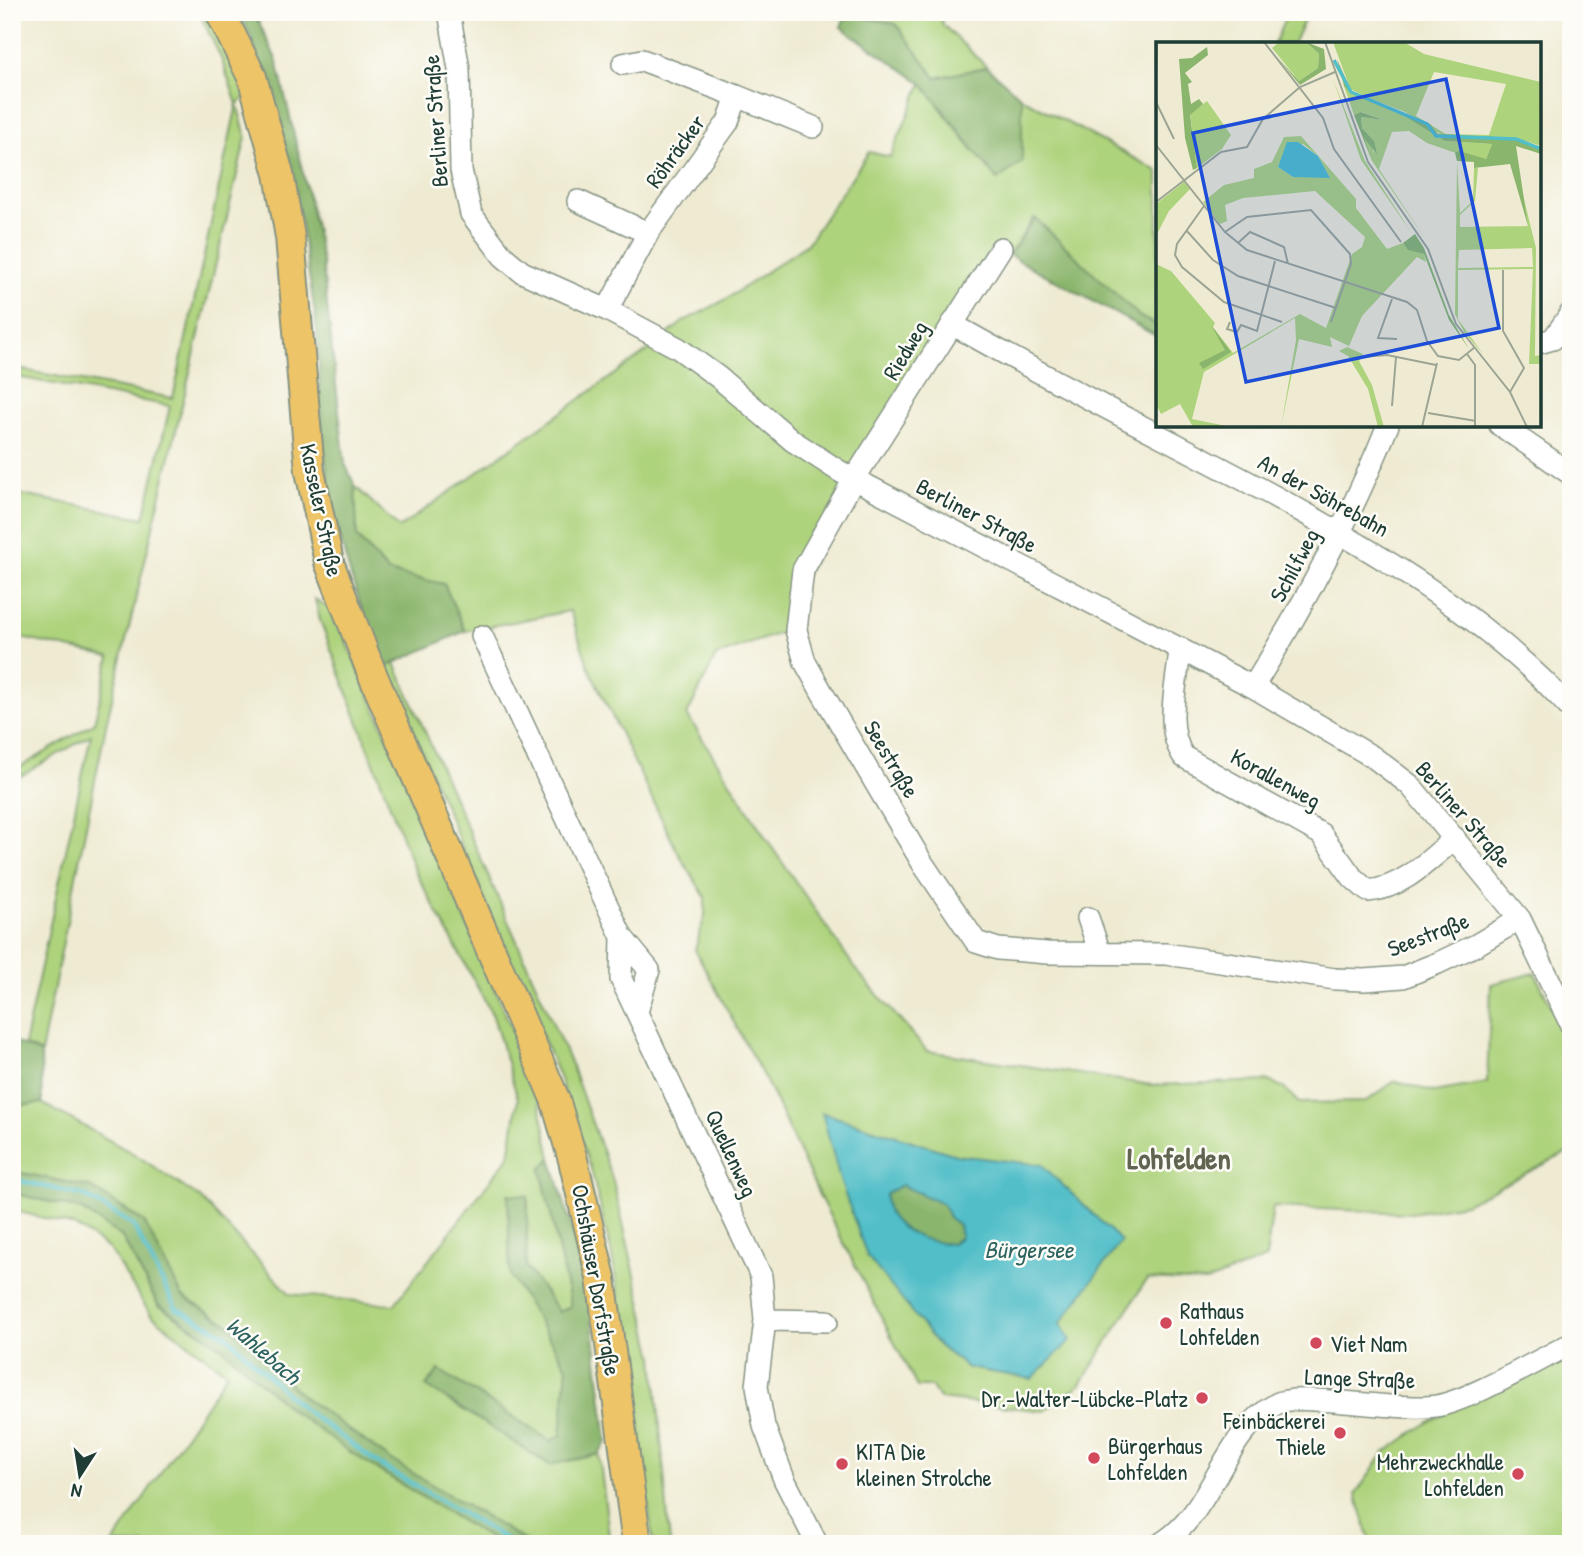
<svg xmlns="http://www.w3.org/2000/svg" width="1583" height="1556" viewBox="0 0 1583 1556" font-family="'Patrick Hand',sans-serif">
	<rect width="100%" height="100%" fill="#fdfcf7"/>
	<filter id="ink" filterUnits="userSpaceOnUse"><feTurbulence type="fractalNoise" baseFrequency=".0143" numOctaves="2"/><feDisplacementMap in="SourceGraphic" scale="14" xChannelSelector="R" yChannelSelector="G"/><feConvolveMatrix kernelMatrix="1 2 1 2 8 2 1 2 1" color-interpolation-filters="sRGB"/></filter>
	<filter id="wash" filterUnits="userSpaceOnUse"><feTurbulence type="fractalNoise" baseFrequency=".00686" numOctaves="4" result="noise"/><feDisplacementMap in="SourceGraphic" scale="28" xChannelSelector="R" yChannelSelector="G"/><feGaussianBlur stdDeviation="1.57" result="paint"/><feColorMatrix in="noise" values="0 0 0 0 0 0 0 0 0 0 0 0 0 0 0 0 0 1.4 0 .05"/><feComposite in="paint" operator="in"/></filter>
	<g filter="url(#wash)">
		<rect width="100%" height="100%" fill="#efebd3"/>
		<path fill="#aed37d" stroke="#668858" stroke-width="2" fill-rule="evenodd" d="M199,12h15l33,85 -10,7 9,33 -139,583 -66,333 -17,-8 67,-310 -79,46v-9l82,-49 16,-66 -98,-21v-143l132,25 26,-112 -158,-30v-8l161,30 64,-294 -16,-46z
			M847,12h92l4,13 44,42 -51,11 -40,-54z
			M1288,12h20l-15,32h-19z
			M922,83l51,68 49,11v-64l136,73v155l-18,-9 -106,-99 -25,37 -16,-8 -204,356 -4,28 -69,25 -29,59 86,134 84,122 70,80 225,34 116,-4 15,6 16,16 67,-1 28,-21 40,11 53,-9 4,-99 44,-11 36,74v104l-106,53 -53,9 -139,-6 -7,51 -60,24 -59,-3 -66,105 -37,27 -104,-12 -8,-12h-15l-98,-192 -50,-108 -74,-137 10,-35v-18l-28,-46 -88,-183 -19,-57 -105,20 -21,-47 -56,-12 -31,-35 -2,-51 44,42 247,-176 38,-31 41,-21 82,-56 62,-92 21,5zM823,1113l133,42 103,169 -27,55 -64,-11 -29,-22 -23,-32z
			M315,599l19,13 201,471 16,75 -10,11 30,137 -12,6 -33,-45 2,-71 -18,78 57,93 -6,68 -10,6 -112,-71 -12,16 122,79 50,-11 11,90h-80l-139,-84 -89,-64 -72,-71 -48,-29 -38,-74 -54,-35 -78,-16v-68l4,3 26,-3 94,52 64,43 90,96 104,11 115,-149 9,-57 -25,-83 -79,-147 -94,-249z
			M395,663l177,404 41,114 41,176 16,187h-17l-19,-160 -23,-133 -20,-82 -33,-95 -172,-407z
			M12,1193l68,16 42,28 36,68 64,42 69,63 90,62 118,72h-386l114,-171 -76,-58 -42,-66 -34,-23 -63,-16z
			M1571,1354v190h-200l-15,-50 28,-41 46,-32z"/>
		<path fill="#8ab56c" stroke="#547950" stroke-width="2" d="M240,12h14l23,49 34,147 11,53 23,203 10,22 2,51 31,35 56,12 21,47 -79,36c-37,-80 -59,-162 -65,-250 -2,-25 -1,-50 -3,-75 -2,-26 -7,-53 -11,-79 -14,-93 -29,-165 -67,-251z
			M846,14l50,10 40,54 51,-11 35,31v64l-25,18 -75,-97 -81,-56z
			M1035,218l105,99 18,9v11l-149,-82z
			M12,1041l29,12 1,50 -27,3 -3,-3z
			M551,1158l36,121 20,163 -8,12 -49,11 -124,-79 13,-16 112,71 10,-6 6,-68 -57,-92 -2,-81 20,2 -2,71 33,45 12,-6 -30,-137z
			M12,1171l78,16 54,35 38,74 48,29 72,71 89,64 139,84h-31l-154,-95 -54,-39 -69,-63 -64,-43 -36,-67 -42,-28 -68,-16z
			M901,1185l42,19 7,14 9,7 2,12 -10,7c-28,-2 -69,-16 -65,-50z"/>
		<path fill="#51bec8" stroke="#387e7e" stroke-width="2" fill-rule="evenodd" d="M822,1113l134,42 86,10 79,76 -61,83 11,16 -39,39 -64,-11 -29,-22 -72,-90 -26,-73zM901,1185l42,19 7,15 9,6 2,12 -10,7c-27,-2 -69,-16 -65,-50z"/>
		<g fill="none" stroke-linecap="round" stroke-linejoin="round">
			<path stroke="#51bec8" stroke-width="4.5" d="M12,1179l73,17 48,29 43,83 50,27 76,73 78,57 134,79"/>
		</g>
	</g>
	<g filter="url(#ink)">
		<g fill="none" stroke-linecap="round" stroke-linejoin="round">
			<defs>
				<path id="minor" d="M449,12l10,57 2,101 10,44 32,42 19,16 85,38 71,38 40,29 75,64 46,30 414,216 120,70 37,28 110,134 51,106
					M737,96l76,31
					M578,201l70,32
					M1001,248l-147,231 -51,91 -7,60 9,32 18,32 100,170 53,78 22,7 49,4 119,1 169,25 30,1 38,-3 35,-14 38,-18 44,-26
					M607,310l41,-77 80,-111 9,-26 -95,-36 -19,4
					M952,324c101,58 206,110 309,165 111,60 224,126 310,220
					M1539,343l14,-4 18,-26
					M1500,425l71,49
					M482,636l140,301 -1,42 140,297 4,44 -8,66 7,40 20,53 33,65
					M1180,648c-2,35 -17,79 4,109l137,77 32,44 15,13c35,-3 61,-31 87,-53
					M1253,687c52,-84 98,-169 135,-262
					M1088,918l12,35
					M622,937l27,33 -12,42
					M765,1320l62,1
					M1160,1544c55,-32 61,-111 118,-141 22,-11 122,9 158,3 33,-5 102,-46 135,-62"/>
				<path id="major" d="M220,12l32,65 27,97 11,63 20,234 19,91 42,109 184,428 18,61 28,118 36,266"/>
			</defs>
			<use href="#minor" stroke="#879484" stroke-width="24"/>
			<use href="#major" stroke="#879484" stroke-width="32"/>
			<use href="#minor" stroke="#fff" stroke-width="21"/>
			<use href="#major" stroke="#eec469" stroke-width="28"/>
		</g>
	</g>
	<g fill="#d1495b" stroke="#fdfcf7" stroke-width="2.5">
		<circle cx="1166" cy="1323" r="7"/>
		<circle cx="1316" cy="1343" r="7"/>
		<circle cx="1202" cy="1398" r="7"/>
		<circle cx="1340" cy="1433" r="7"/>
		<circle cx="1094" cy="1458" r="7"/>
		<circle cx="842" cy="1464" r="7"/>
		<circle cx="1518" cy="1474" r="7"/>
	</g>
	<g text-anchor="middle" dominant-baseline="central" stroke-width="5" stroke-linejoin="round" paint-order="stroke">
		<g font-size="23" fill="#1f3d34" stroke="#fdfcf7">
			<text transform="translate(435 121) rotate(-94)">Berliner Straße</text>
			<text transform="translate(675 151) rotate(-54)">Röhräcker</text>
			<text transform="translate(905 350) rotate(-59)">Riedweg</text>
			<text transform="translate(1324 495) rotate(29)">An der Söhrebahn</text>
			<text transform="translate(322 510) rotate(78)">Kasseler Straße</text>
			<text transform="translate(977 515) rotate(28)">Berliner Straße</text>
			<text transform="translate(1294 565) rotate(-62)">Schilfweg</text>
			<text transform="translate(892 759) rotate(59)">Seestraße</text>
			<text transform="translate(1276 778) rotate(29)">Korallenweg</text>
			<text transform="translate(1464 814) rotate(49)">Berliner Straße</text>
			<text transform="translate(1428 934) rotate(-21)">Seestraße</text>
			<text transform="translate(732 1153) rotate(65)">Quellenweg</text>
			<text transform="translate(597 1280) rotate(80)">Ochshäuser Dorfstraße</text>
			<text transform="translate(1360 1378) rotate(2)">Lange Straße</text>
		</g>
		<g font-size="23" fill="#1f3d34" stroke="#fdfcf7" text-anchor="start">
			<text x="1180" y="1310">Rathaus<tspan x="1180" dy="26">Lohfelden</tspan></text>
			<text x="1330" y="1343">Viet Nam</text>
			<text x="1188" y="1398" text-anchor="end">Dr.-Walter-Lübcke-Platz</text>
			<text x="1326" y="1420" text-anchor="end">Feinbäckerei<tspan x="1326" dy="26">Thiele</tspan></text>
			<text x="1108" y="1445">Bürgerhaus<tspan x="1108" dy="26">Lohfelden</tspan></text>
			<text x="856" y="1451">KITA Die<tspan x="856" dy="26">kleinen Strolche</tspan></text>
			<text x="1504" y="1461" text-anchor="end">Mehrzweckhalle<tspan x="1504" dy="26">Lohfelden</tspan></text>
		</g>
		<g font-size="24" font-style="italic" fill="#2e6460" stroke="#fdfcf7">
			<text x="1029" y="1249">Bürgersee</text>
			<text transform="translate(264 1350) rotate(41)">Wahlebach</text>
		</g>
		<g font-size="30" font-weight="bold" fill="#616451" stroke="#fdfcf7">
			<text x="1179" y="1158">Lohfelden</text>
		</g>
	</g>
	<g transform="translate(1156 42)">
		<rect width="385" height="385" fill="#efebd3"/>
		<path d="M123,0h27l13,12 -1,14 -19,13 -27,-33zM177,0h71l20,12 117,28v64l-25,-8 -71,-1 -40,-25 -54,-21zM278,30l72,12 -17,51 -43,-1 -30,-18zM177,37l32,82 48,74 -52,-75zM188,44l82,40 19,15 47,3 -6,15 -10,1 -49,-17 -18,-12 -17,1 -13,37 49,74 -56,-82 -9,-23 9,5 2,11v-13l-12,-13 -1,-11 23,3 -22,-8 -8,3zM51,59l24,34 -9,14 -25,19 -7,-54zM145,94l55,63v9l31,41 16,-6 5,6 16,5 2,8 -9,-5 -55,59 -13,30 -19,-9 2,10 -33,-8 -18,88 15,-87 -1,-22 -91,54 -12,47 39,8h-38l-13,-23 -19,10 -5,-10v-140l15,7 44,52 -2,4 20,26 67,-39 26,14 26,-74 10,-7 3,-10 -50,-46 -72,7 -18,7 2,16 -7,3 -17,-22 21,-17 30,-7v-9l18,-7 12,-25zM147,102l15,12 11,21h-36l-15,-10 7,-15zM301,119l3,52 13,-12 1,-33h4l-3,33 -15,14v12l68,-1 -8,-43 16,65 -1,108 6,-1v9h-12l4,-95 -75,1v49l25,35 -19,-22 -9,-18zM376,206l1,19 -75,1 1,-18zM28,140l6,7 -21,22 -13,25v-32zM191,305l16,7 -4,7 13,24 12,42h-6l-10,-38 -20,-33 -9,-5z" fill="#aed37d" fill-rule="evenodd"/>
		<path d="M150,0l18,7 2,20 -26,16 -24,-29 23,25 19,-13 1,-14zM51,5l1,8 -23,18 7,9 -4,2 3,20 8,-5 4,5 -13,11 7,53 -4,2 -8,-32 -6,-79 13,-1zM181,17l14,32 79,33 8,10 78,4 25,9v7l-25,-8 12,80 -18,-62 -36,4v-6l-17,-1 -2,-8 4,-2 27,8 6,-15 -47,-3 -42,-26 -53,-22 -6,-7zM205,70l23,8 -23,-3 1,11 12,13 3,13 -13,-16 8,23 -18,-46zM259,192l9,14 25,67 20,34 -20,-29 -25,-66 -16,-4 -5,-7zM55,283l20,27 -28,17 -4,-6 26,-13z" fill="#8ab56c"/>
		<path d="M131,100h11l20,14 12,22 -37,-1 -15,-10z" fill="#51bec8"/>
		<path fill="none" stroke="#51bec8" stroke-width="3.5" d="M178,18l17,32 76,32 9,12 80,3 25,10"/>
		<path fill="none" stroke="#9ca593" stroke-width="2" d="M108,0l59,76 11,31 67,93M169,0l43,120 60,87 28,75 54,68 17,35M0,34l1,-34M0,60l18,37M0,103l69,87 22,18 160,52 10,8 10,31 11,15 21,4 16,-13M0,160l65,-50 26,-5 16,-28 37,-32 35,-15M48,164l-27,38 -2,11 7,12 42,35 58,20M30,188l27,30 25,16 98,32M69,190l22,-15 64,-7 39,44 1,10 -20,58M82,201l12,-11 34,15 4,17M347,228v61l21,37 -14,24M236,257l-14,39 19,1M74,280l-3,7 10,3 4,-7 16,6 18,-70M311,312l8,11v62M207,315l24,-2 49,10M236,364l4,-49M272,371l48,8M266,385l15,-64"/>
		<path fill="#1d4ed8" fill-opacity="0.15" stroke="#1d4ed8" stroke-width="3.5" d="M290,37l53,249 -253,54 -53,-249z"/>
		<rect width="385" height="385" fill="none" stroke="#1f3d34" stroke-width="3.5"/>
	</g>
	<rect width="1583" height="1556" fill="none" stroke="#fdfcf7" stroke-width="42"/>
	<g transform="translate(80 1475) rotate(192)" stroke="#fdfcf7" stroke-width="5" paint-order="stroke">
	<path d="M0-5L12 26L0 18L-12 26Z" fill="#1f3d34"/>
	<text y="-10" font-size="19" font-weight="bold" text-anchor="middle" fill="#1f3d34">N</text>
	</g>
</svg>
